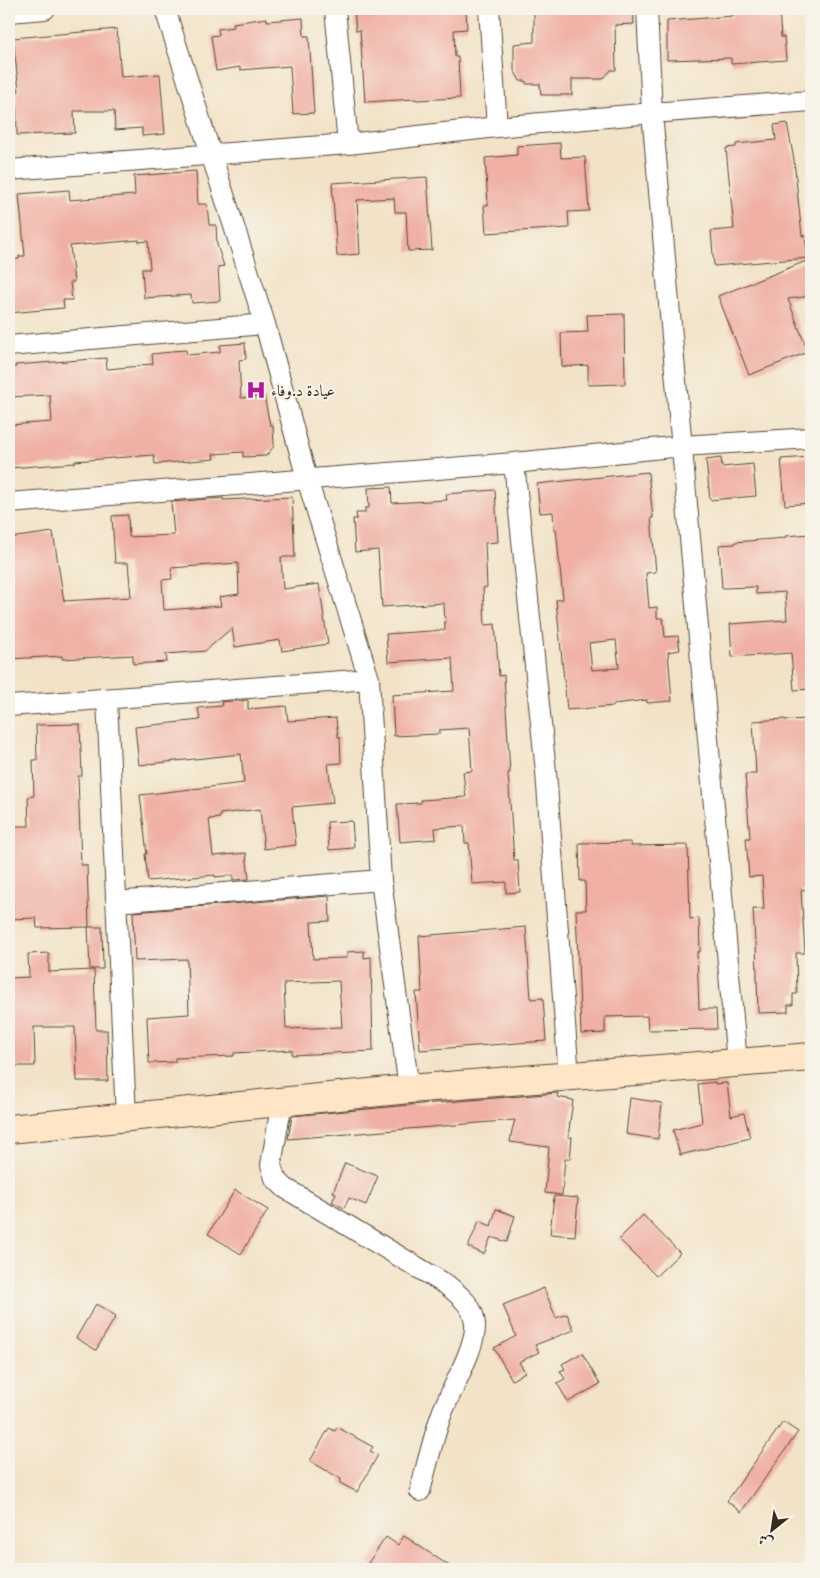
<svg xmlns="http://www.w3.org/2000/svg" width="820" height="1578" viewBox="0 0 820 1578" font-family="'Gentium Book Plus',Amiri,serif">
	<rect width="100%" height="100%" fill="#f7f3e8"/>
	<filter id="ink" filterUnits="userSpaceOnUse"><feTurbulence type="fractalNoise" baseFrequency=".02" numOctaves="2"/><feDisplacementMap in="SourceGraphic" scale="10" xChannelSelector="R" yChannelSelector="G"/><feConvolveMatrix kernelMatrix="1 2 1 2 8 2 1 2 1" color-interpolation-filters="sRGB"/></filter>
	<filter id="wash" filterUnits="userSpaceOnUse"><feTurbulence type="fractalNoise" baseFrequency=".0096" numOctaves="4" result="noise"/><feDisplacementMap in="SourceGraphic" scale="20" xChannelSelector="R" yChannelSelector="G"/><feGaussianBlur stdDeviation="1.12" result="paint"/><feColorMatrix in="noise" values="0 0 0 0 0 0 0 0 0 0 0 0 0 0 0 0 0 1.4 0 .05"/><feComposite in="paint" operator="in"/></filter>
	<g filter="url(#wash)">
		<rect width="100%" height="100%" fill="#f2e3c8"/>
		<g id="blocks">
			<path fill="#f0b0a5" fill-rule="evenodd" d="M354,9h112l1,20 -13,1 1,27h3l2,41 -44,2v-1l-51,3 -5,-72 -4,1z
				M534,9h99l1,15 -19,1 1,45h-5l-8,9h-31v16h-31l-1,-11h-14v-3h-6l-6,-11v-26l20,-2z
				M745,9h34l2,28h3l2,23 -55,4v-6l-64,2v-39l66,-5 -1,-6z
				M267,18v3l36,-3 1,18h5l5,77 -21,1 -3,-48 -50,4v-3l-24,4 -5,-35 8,-1 -1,-6 16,-2 -1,-4z
				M117,29l4,48 39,-3 5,60 -23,2v-8l-27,2 -1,-19h-40l1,22 -58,2 -1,-43 3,-1 -6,-53z
				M787,123l7,37 8,76 3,-1 3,23 -94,8 -3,-35 23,-2 -8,-81 10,-1v-3l40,-4 -2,-15z
				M560,143l1,15 24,-1 4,54 -21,1 1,16 -83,5 -2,-28h4l-3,-47 32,-3v-9z
				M196,171l2,33h9l2,21h7l1,20 7,21 -6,1 2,34 -28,2 -1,-8 -47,3 -2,-29h8l-2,-28 -9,1v-2l-69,6 4,36h-4l2,18h-9l1,8 -55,5v-53l10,-1v-3h6l-6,-62 50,-4 1,10 65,-5 -1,-19z
				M427,177l5,73 -24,1 -2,-39h-11l-1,-14 -37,2 3,54 -23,2 -5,-73z
				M809,260l2,20v16l-23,3 20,53 -59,23 -31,-79z
				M624,314l1,70 -37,1v-20l-26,2 -1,-34 27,-1 -1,-17z
				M245,343l1,16 -7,1 2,38 23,-2 6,29h3l1,21 -8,10 -23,1v-5l-30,2 1,5 -59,5 -1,-9 -79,6v2l-66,5v-43l43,-3 -2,-27 -41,2v-29l7,-1 -1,-2 91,-7 1,11 34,-3v-1l12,-1 -1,-10 19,-2v-1l15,-1 1,5 33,-3v-7z
				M811,457v46l-26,2 -4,-46z
				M721,458l1,9 31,-3 3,32 -46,4 -4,-40z
				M648,472l5,46h-2l5,54 -10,1 3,35 8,-1v11h6l2,19 13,-1 2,14 -12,2 4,49 -25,2v-3l-33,4v2l-47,4 -11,-110 7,-1 -7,-70h-2l-1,-17 -13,1 -3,-29zM616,640l3,28 -27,2 -3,-27z
				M391,487l1,16 55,-3 -1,-6 49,-4 3,52 -13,1 2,44 -4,1 2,37 10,-1 4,52 5,-1 6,98h-2l6,87h4l2,32 -14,1v-11l-34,2 -3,-41h-4l-1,-17 -29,2 1,11 -36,3 -3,-38 24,-1v-3l45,-3 -3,-25 9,-1 -3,-43 -30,2v4l-45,2 -2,-41 62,-4 -2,-33 -64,4 -2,-28 59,-4 -1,-27 -62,4 -4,-57 -23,2 -2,-33h4l-1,-6h9v-5h4l-1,-20z
				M292,497l3,60h-14l2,32 36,-5 9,60 -46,7 -2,-11 -45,7 -3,-19 -27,23 -39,3 1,8 -34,2v-9l-71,4v-3l-53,3v-121l44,-6 11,69 67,-4 -3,-34h-13l-3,-47 16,-1 1,22 45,-2 -3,-33 52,-4v2zM238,563l1,31 -20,3 2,9 -57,4 -2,-30 10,-1 -1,-11z
				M811,534v155l-17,1 -3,-37 -59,4 -2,-33 57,-4 -2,-28 -29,2v-7l-34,1 -3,-43 16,-1v-2l50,-4v-2z
				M248,700v9l38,-3 2,15 48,-3 2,19h2l1,26 -13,1 5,39 -41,4 4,38 -32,4 -4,-40 -40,5v4l-11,1 4,37 33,-3 3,26 -16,1v-5l-18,2v-2l-67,6 -3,-27h2l-7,-59 104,-12 -3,-29 -102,11 -4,-38 65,-7 -2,-12 24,-2 -1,-4z
				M785,719v1l26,-1v170l-10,1 4,63h-9l1,41h-4v11h-5v7l-30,1 -2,-72h-1l-2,-32h11l-2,-33 -13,1 -3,-39h4l-5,-64h11l-3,-53z
				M80,724l2,52h-4l3,89h6l2,62 -52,1 -1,-10 -27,1v-93h20l-1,-29 6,-1 -1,-36h4l-1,-35z
				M352,821l2,27 -25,2 -2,-28z
				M631,842v4l57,-1 2,74 9,-1 1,34h-3l2,57h17l1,20 -69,1 -1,-14 -42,1v16l-24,1 -5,-124h10l-1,-29h-5l-1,-38z
				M329,896l1,25 -19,1 2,37 34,-1v-6l17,-1v7l7,-1 2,94 -81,4v-5l-58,3v3l-59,2v4l-26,1 -2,-46 42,-3 -2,-55 -52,2 -2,-49zM339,981l3,46 -56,2 -2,-46z
				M88,927h14l1,42h-13z
				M526,927l5,72 12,-1 3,43 -126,9 -4,-58h6l-3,-56z
				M49,953v19l45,-2 2,60h11l1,51h-31l-2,-54h-41l1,39h-26v-88l20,-1 -1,-23z
				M715,1082v2l12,-1 4,33 13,-3 6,25 -70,17 -7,-25 29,-7 -4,-39z
				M558,1093l-1,4 16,3 -5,37h4l-2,22h-5l-3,36 -17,-2 4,-46 -39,-5 2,-12 3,-10 -227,19 4,-23 118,-11z
				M630,1098l32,5 -4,36 -32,-5z
				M345,1163l33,13 -12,29 -17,-7 -5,10 -12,-6 4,-9 -3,-1z
				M235,1190l33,20 -27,44 -33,-20z
				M554,1196l24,2 -3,38 -25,-2z
				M496,1209l19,7 -8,26 -16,-5 -7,17 -16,-7 11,-26 12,5z
				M643,1215l37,38 -24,23 -37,-37z
				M544,1288l12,30 11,-4 7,16 -39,15 4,7 -20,10 6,10 -13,8 -18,-32 22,-12 -13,-31z
				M96,1304l20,12 -20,34 -20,-12z
				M582,1353l18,31 -32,18 -11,-19 8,-4 -5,-8 5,-2 -3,-5z
				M783,1422l15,10 -57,80 -14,-11z
				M337,1427l36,20 -3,4 8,4 -21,37 -17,-9 1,-4 -31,-18 19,-33 6,3z
				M404,1536l50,33h-76l-10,-6 18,-26 12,8z"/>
		</g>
	</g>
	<g filter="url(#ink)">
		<use href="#blocks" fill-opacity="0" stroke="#564638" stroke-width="1"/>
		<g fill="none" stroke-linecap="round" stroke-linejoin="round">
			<defs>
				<path id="street" d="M165,9l100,315 42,155 62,200 12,201 28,209
					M335,9l13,135
					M489,9l8,118
					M647,9l5,104 85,950
					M9,12l36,-3
					M9,170l339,-26 149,-17 155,-14 159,-12
					M9,346l256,-22
					M514,463l32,309 23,305
					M9,503l505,-40 168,-17 129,-8
					M107,699l19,418
					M9,706l360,-27
					M116,902l265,-22
					M282,1102l-11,63 4,13 10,10 162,97c13,11 27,21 28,39 2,21 -25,68 -33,89 -9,25 -15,52 -22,78"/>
				<path id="secondary" d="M9,1129l400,-40 402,-32"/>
			</defs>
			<use href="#street" stroke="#564638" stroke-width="22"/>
			<use href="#secondary" stroke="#564638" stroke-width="30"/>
			<use href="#street" stroke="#fff" stroke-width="20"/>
			<use href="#secondary" stroke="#fde5c5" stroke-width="28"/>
		</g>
	</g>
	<defs>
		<symbol id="hospital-bare" viewBox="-9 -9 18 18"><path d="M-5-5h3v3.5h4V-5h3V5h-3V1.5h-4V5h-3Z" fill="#b5179e" stroke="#f7f3e8" stroke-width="2.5" paint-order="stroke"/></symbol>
	</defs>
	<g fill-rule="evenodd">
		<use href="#hospital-bare" x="242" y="376" width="28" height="28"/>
	</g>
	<g text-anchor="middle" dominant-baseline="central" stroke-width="4" stroke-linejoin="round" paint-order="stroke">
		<g font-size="16" fill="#3b2a1e" stroke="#f7f3e8" text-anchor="start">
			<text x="271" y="390">عيادة د.وفاء</text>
		</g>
	</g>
	<rect width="820" height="1578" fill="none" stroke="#f7f3e8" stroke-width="30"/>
	<g transform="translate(772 1530) rotate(210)" stroke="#f7f3e8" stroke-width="4" paint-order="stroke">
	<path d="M0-4L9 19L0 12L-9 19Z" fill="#3b2a1e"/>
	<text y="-8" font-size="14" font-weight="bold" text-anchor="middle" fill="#3b2a1e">ش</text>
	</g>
</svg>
